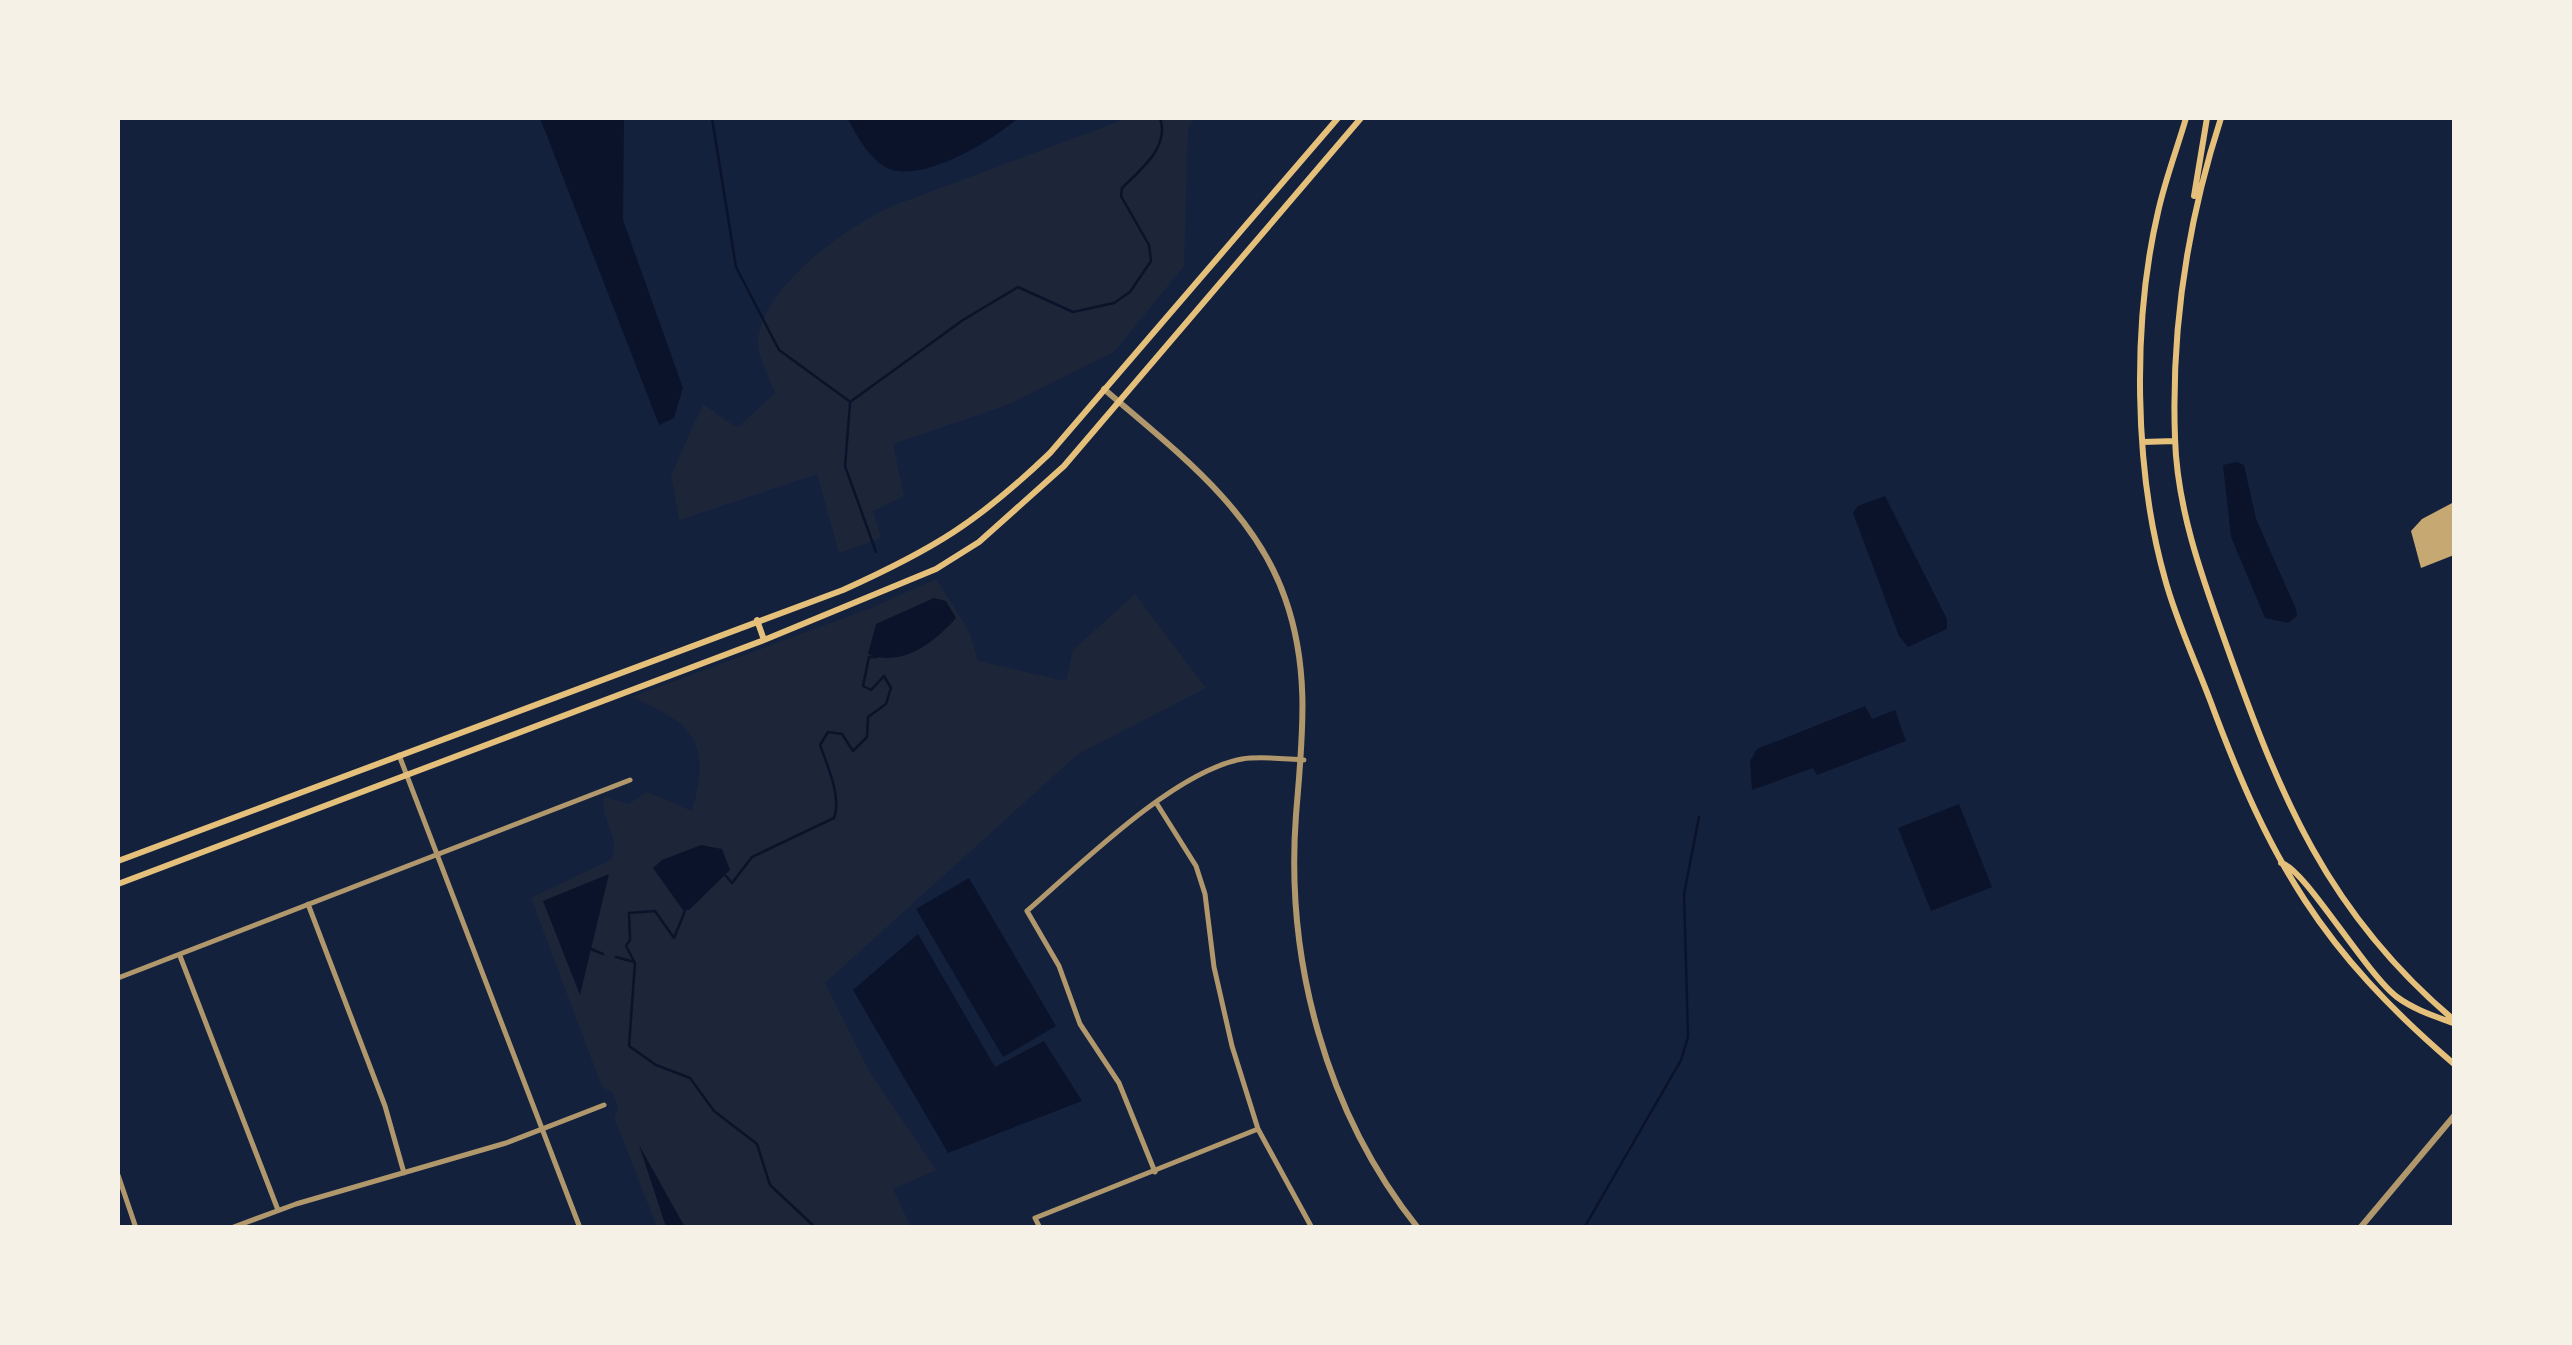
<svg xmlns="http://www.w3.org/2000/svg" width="2572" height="1345" viewBox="0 0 2572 1345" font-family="'PT Sans Narrow',sans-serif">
	<rect width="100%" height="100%" fill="#14213d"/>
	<path fill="#1d2539" d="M1128,118h66l-6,10 -4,138 -70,86 -107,53 -114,39 11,52 -31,15 8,27 -42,15 -22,-79 -138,46 -8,-45 32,-71 34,24 38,-35c-5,-15 -18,-37 -17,-52 4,-55 89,-114 134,-135z
		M936,579l33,52 9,30 88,20 7,-31 62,-56 71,94 -128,66 -253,229 44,88 67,99 -43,19 18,38h-254l-43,-110 4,-9 -6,-16 -10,-5 -71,-189 81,-39c9,-22 -13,-41 -8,-62l24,7 19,-12 45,19c20,-71 1,-87 -60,-114l239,-89z"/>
	<path fill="#0b132b" d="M540,118h84l-1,102 60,168 -9,30 -15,7z
		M847,118h171c-24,22 -99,68 -133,49 -18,-11 -28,-32 -38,-49z
		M2237,462l7,3 12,54 40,90 1,7 -9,7 -23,-5 -34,-81 -8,-72z
		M1885,496l62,123v10l-39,18 -9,-11 -46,-123 5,-7z
		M934,598l12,3 10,17c-21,24 -54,50 -88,36l8,-30z
		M1865,706l7,13 23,-9 11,31 -89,34 -4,-7 -61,22 -2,-29 7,-12z
		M1959,804l33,83 -61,24 -33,-83z
		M701,845l21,4 8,21 -41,40h-6l-30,-42 9,-8z
		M609,874l-29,121 -37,-94z
		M969,878l87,148 -53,31 -87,-148z
		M918,934l77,133 49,-26 38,60 -134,52 -95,-163z
		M639,1145l43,77 4,5h-20z"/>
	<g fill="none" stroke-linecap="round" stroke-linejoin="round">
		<path stroke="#0b132b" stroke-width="2.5" d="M712,118l24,149 43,83 70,51
			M850,402l113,-82 55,-33 55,25 41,-9 16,-11 21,-31 -2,-16 -28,-49 1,-8c19,-19 48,-41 38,-70
			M850,404l-5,62 31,86
			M726,876l6,7 20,-26 82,-39c8,-21 -7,-53 -14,-73l8,-13 14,2 11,17 14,-14 1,-20 18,-13 5,-16 -7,-12 -13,14 -8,-4 6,-29h8
			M685,911l-11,27 -19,-27 -26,2 1,27 -4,6 9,17 -6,83 27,19 34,13 24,33 43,33 13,41 46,43
			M591,949l12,5
			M616,957l18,5
			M1584,1228l97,-168 7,-23 -4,-143 15,-77"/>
	</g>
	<path fill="#c6a872" d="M2454,502v53l-33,13 -10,-37 11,-12z"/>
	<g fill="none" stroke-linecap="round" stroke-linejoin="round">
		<path stroke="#b1986c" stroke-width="5" d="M399,755l181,473
			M1157,804l39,62 9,28 9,73 18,79 26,83 54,99
			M308,904l77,202 19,67
			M180,956l98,254
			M118,978l512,-198
			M1155,1172l-36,-89 -39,-59 -21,-58 -32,-55c53,-46 146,-139 215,-152 20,-3 42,0 62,1
			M118,1175l18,53
			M231,1228l65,-24 210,-61 98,-38
			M1040,1228l-5,-10 223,-89"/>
		<path stroke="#b1986c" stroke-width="6" d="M1104,389c69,60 150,119 181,209 26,73 17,142 11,217 -11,145 30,298 122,413
			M2360,1228l94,-112"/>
		<path stroke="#e5c07b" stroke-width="6" d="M2186,118c-9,31 -21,62 -28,94 -26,111 -24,258 7,367 11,41 30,81 45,121 60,162 111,250 244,364
			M2221,118c-34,105 -50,209 -46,320 2,71 27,139 51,206 54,152 101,269 228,376
			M2194,196l13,-78
			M2143,442l32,-1
			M757,620l7,20
			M118,861l725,-271c91,-41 135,-68 207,-137l288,-335
			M2281,863c22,3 85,111 116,134 16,12 37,19 56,26
			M118,884l646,-244 172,-71 43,-27 85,-76 297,-348"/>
	</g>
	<rect width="2572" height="1345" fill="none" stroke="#f6f1e7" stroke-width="240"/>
</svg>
